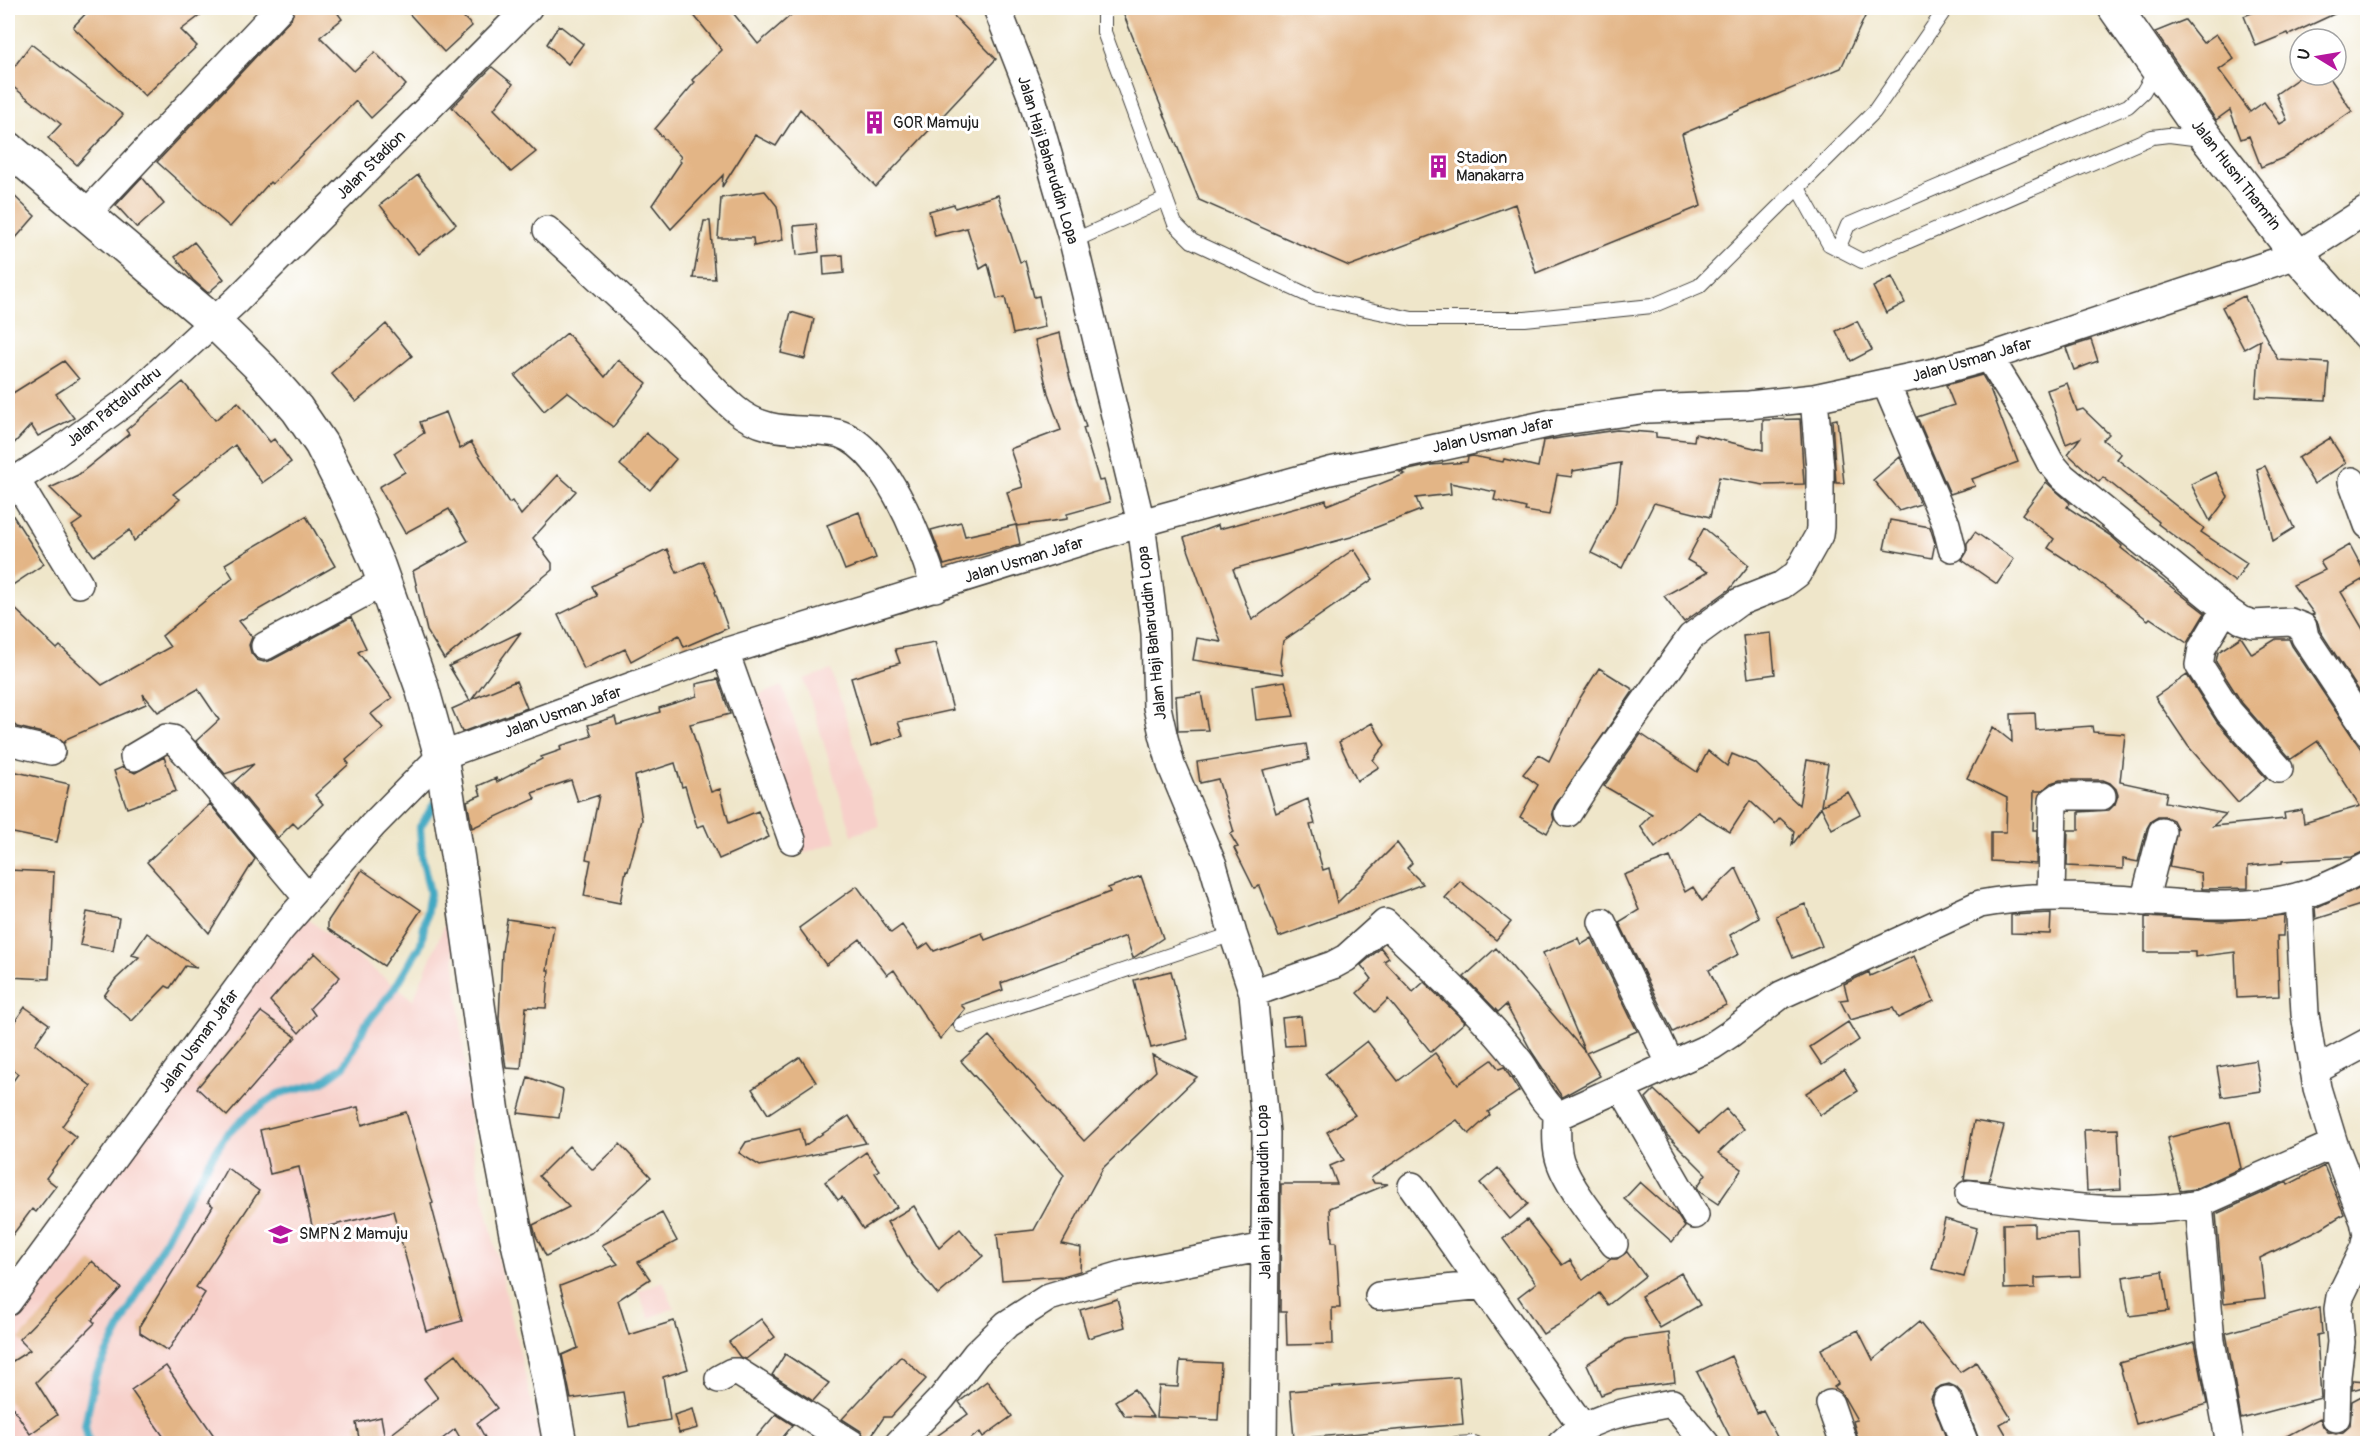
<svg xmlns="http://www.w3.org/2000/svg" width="2375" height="1451" viewBox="0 0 2375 1451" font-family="Pangolin,sans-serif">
	<rect width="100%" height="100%" fill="#fff"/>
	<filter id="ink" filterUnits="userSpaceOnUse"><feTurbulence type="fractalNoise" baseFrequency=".0167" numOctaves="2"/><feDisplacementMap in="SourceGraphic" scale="12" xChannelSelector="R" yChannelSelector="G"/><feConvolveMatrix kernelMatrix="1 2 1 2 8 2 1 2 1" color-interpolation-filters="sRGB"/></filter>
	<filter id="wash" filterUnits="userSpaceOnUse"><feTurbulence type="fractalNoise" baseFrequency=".008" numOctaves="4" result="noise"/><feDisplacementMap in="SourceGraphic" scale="24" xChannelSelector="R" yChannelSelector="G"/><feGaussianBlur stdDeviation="1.35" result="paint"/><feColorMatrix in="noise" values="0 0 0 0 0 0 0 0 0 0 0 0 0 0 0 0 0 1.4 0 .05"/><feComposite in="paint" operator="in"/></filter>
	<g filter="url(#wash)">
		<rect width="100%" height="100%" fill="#efe6ca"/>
		<path fill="#f7d0ca" d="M831,670l49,156 -28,9 -48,-156z
			M782,686l55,156 -34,11 -55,-154z
			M450,912l24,244 67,287 -533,1v-128l5,-5 291,-395 109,84z
			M663,1281l11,27 -25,10 -11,-27z"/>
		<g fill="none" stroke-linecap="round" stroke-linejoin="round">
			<path stroke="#43a9c3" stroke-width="8" d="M89,1444l-4,-19 10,-49 92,-178 38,-62 23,-21 30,-21 44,-12 22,-16 22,-42 29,-36 26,-44 9,-51 -8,-36 -2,-30 14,-23"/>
		</g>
		<g id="blocks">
			<path fill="#e3b586" d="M91,8h119l-29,22 16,16 -52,50 -72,-69z
				M295,8h39l8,11 -22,18 34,34 21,-19 31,33 -35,33 -15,-17 -84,83 -2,-2 -40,45 -73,-65 134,-143z
				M404,8h51l17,18 -28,26z
				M688,8h41l29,36 41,-36h147l50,51 -120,128 -76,-78 -24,37 -21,-11 -33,52 1,-12 -52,54 -19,-24 29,-43 -2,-2 2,-3 -26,-28 40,-47 -3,-2 30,-30z
				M1121,8h748l-28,60 -159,66 19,72 -165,67 -21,-69 -166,62 -150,-66z
				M2264,8h83l-58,27 -1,-2 -32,13 -12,-30z
				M2185,20l18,23 13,-9 18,25 -15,11 31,42 14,-10 16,22 7,-4 -11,-26 27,-19h25l24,36 -67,46 -24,10 -12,-31 -8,3 -11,-29 -14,10 -61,-88z
				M559,25l24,19 -15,20 -21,-20z
				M31,44l92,71 -46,50 -29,-27 13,-14 -53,-41v-8z
				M492,67l21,17 -19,25 42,43 -25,20 -59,-65z
				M418,175l38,49 -38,30 -38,-49z
				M142,177l22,27 -27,24 -21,-23z
				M8,190l27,26 -27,31z
				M765,191l12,15 6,34 -29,6 -1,-8h-35l3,-40z
				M998,195l22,67 5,-1 9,36 5,-1 6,31 -32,7 -8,-37 -8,2 -9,-35 -8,5 -13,-41 -32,8 -6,-25 25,-7 1,4z
				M704,221h6l5,58 -22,-1z
				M816,224l3,28 -22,3 -3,-29z
				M194,242l30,37 -16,14 -15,-13 -18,-23z
				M843,255l1,18 -20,2 -1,-19z
				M1892,277l13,26 -19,10 -13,-26z
				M2244,296l34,64 51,3 -3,37 -70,-3 4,-57 -16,9 -22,-42z
				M791,312l23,7 -9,40 -24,-6z
				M1857,321l15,29 -21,11 -15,-30z
				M386,324l26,32 -56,46 -25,-29z
				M567,333l38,44 13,-17 29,23 -34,44 -46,-35 -23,19 -29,-35z
				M1060,333l10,46 16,48 -3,1 16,53 5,-1 6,22 -43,12v5l-50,7 -10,-34 16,-5 -13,-38 51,-19 -13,-37 -13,-53z
				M2091,340l7,21 -24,9 -8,-22z
				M64,361l15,18 -23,15 18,24 -36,18 -7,-11 -23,25v-54z
				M1982,375l8,14 28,73 -46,17 3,7 -25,8 -33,-77 37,-12 -8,-20z
				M183,382l32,38 23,-18 32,40 4,-3 17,23 -29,21 -27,-38 -62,49 7,5 -46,42 -4,-11 -36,26 -22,-30 10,-7 -32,-31 28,-13 51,-41 -3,-4z
				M2067,383l10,28 6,-2 26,25 -6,6 18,14 -4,5 87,69 -3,4 46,31 -12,19 -77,-58 1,-2 -56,-45 -4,5 -31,-28 12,-16 -14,6 -19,-54z
				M446,412l14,37 11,-7 38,61 3,-2 9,14 37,-40 18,16 -43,47 19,25v7l-108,89 -17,-28 -14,-60 55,-30 -19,-32 -44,24 -26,-46 26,-15 -11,-19 30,-20 -4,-11z
				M1800,419l4,65 -40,1 -45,-8 -9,40 -56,-14 -32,65 -31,-15 26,-52 4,-38 -48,8 -1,6 -15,-2 -8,40 -24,-4 1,-3 -32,-8 2,-8 -46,-9 1,11 -35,4 5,12 -70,27 -118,32 19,51 102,-71 19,30 -90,62 -3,21 3,12 -90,-14 4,-22 24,4 -37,-104 34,-13 1,4 107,-29 1,5 78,-31 -5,-2 31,-7 36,-3 1,-5 5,-1 30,6 1,-3 34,8 5,-26 17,-3 57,-8 39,3v4l38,4 1,-7 68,16v-30z
				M1837,419l7,64h-8l-4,-63z
				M646,433l30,26 -26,31 -30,-25z
				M2330,438l16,25 -32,21 -16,-26z
				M1900,457l20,47 -21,7 -26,-31z
				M2265,466l29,62 -21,13 -16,-72z
				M2216,472l12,25 -18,24 -19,-37z
				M2046,482l24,21 -3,4 44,29 11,10 -1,2 84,65 -18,30 -37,-25 -2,2 -60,-46 -40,-26 6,-9 -32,-25z
				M8,508l36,56 -36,24z
				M859,512l17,46 -31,12 -18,-45z
				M306,516l29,50 -96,55 13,16 -3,8 2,8 6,7 7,2 8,-2 79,-43 15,31 -8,4 34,46 -21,16 12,14 -37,32 3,4 -34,31 8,9 -25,24 -5,-5 -15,15 -45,-55 21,-19 -29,10 -29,-33 23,-21 -21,-31 -40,23 -15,-18 3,10 -78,34 -4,5 -9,-7 -38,-9 -9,-8v-117l49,47 3,-3 42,39 68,-38 -8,-11 71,-58 -8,-14z
				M1890,520l40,7 5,16 -3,15 -48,-9z
				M961,522l4,14 51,-11 4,19 -76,21 -13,-35z
				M1704,528l45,37 -19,24 -46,33 -20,-26 44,-24 -21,-12z
				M1975,532l39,27 -17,25 -35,-24 5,-8v-9z
				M2350,545l17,32 -26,15 26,44v67l-47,-72 -2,-8 -6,-8 2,-1 -21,-29 32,-15 -5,-8z
				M667,549l10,24 26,-12 13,30 -1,1 13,36 -44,19 -5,-12 -48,26 -6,-12 -41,20 -26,-54 39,-19 -5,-10z
				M521,632l-49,67 44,-18 11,27 -65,24 -10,-23 18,-8 -21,-35z
				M1771,633l4,41 -27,4 -5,-42z
				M2241,637l11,17 24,-15h13l3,7 75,112v92l-15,7 -70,4v2l-34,3v22l-46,1 -1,-16 -32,-6 8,-39 -4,-8 -7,-3h-8l-7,4 -4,7 -9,34 -15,-3v10l-56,-3 1,-36h11v-18l30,-2 6,-6 3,-9 -2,-6 -6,-6 -7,-3h-43l-9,3 -9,8h-8l-1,39h4l-1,34 -45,-3v-29h15l1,-34 -40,-20 26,-51 19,15 -1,-28 24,-1 1,17 56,-4 1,6 32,2 -5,48 47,10 -2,10 61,12 -13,12 72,-7 -1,-6 18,-3 2,13 56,-17 -42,-65 -27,18 -49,-56 -26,-41 2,-10z
				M935,642l18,68 -55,12 5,14 -32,10 -20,-68 49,-15 -5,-14z
				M1599,668l35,22 -79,115 -3,7 2,8 -7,13 -27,-16 18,-32 -15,-11 16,-19 10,6 31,-63z
				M2187,675l30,47 49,56 -28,25 -50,-57 -33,-49z
				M718,679l12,35 -40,10 21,68 9,-3 9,34 29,-12 11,26 -50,22 -15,-34 -7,2 -12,-41 -3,1 -7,-24 -40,13 7,44 -14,51 -2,-1 -6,33 -36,-7 7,-36 -5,-1 13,-64 -21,7 -7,-22 -39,13 3,6 -63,29 -5,-27 14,-6 -3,-9 18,-8 1,4 45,-23 -1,-2 20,-7 -1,-4 32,-10 -4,-11 27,-8 2,8 43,-13 -1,-4 38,-12 -1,-12z
				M1285,681l9,35 -38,4 -4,-34z
				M1201,693l7,37 -30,1 -2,-35z
				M1372,723l13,22 -12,15 6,7 -22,14 -18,-39z
				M1641,734l56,38 11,-21 19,15 5,-12 24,10 43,41 8,-45 21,4 -7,42 27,-14 12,22 -28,15 -11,-22 -29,38 2,-14 -14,-13 -5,6 -25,-23 -20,31 -32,-20 -43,36 -15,-22 12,-12 -48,-28z
				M1306,744l3,16 -46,10 13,43 32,-14 7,25 -5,1 13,45 6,-2 8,35 60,-60 15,20 -5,5 16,16 -144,53 -20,-51 -5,2 -20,-40 4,-1 -8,-13 4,-2 -16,-53 -18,4 -3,-21z
				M164,757l12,34 -49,17 -13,-37 9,-4 12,6z
				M8,770l61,14 -12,58 -49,-10z
				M210,804l45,55 -46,74 -62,-71z
				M1670,857l15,35 8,-5 9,14 34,-33 23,50 -29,17 9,19 -30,16 17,35 -53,27 -54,-110 20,-12 -15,-35z
				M8,870l46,2 -5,107 -41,-2z
				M362,870l59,40 -37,56 -56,-37v-8z
				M1141,876l22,62 -30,20 -7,-22 -125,47 2,7 -42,15 4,4 -25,30 -46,-69 -7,5 -27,-36 -34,26 -27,-37 58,-42 34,47 11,-8 17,24 9,-6 6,8 48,-18 3,7 125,-48 -2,-4z
				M1460,881l51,41 -15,18 -51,-42z
				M2367,884v19l-51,16 -1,-11z
				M1805,904l17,42 -29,12 -17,-42z
				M87,912l32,6 -6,33 -33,-6z
				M2051,913l-1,21 -39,-1v-18z
				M2284,915l-1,21h-6l2,60 -42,2 -2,-46 -40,5v-5h-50v-35l78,4z
				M507,919l47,7 -7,44h2l-3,38 -20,-1 -5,62 -15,-1 -7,-49 3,-67z
				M147,933l50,35 -12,-2 -15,22 -4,-2 -34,35 -28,-25 11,-16 24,-23 -7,-2z
				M1578,938l3,7 11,-7 45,93 -51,22 14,23 -38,21 -30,-45 -26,-47 -8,7 -34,-35 32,-29 89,104 -42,-99z
				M1381,948l8,10 -5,3 29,31 11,-10 41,40 -34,30 -43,-53 -13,13 -18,-19 15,-14 -11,-14z
				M315,953l25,24 -30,31 5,7 -16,18 -29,-32 19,-22z
				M1914,956l20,45 -36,17 -5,-10 -43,12 -10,-20 8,-1 -4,-15 25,-12 1,4z
				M1171,971l17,68 -37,9 -17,-68z
				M25,1007l24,17 -14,20 56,42 -29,40 14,11 -30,41 10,8 -20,26 -4,-3 -24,32v-153l10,-14 -10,-8v-35z
				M261,1012l35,25 -69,79 -30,-28z
				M1301,1016l3,29 -19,1 -3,-28z
				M1848,1022l11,18 -37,25 -12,-18z
				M989,1036l95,105 72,-70 -4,-16 45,22 -94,91 -41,76 19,4 -1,23 -17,5 -61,4 -5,-46 37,-4 30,-55 -103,-114z
				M1367,1041l31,40 37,-28 23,31 34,-24 7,9 5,-2 15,24 -31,21 2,3 -21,19 -12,-14 -86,58 3,5 14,1 -58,24 2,34h4l4,66h-8l1,36 -46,1 -1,-33h-6l1,-128h56l-7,-18 14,-6 -17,-28 28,-17 -30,-41z
				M800,1057l16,25 -48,32 -16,-25z
				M2256,1060l5,31 -39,6 -5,-30z
				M1844,1069l14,22 -38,24 -14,-22z
				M528,1077l35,13 -4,28 -41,-5z
				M1654,1090l45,43 27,-24 18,20 -26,24 24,16 -24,35 -18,-12 -3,-5 9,-13 -39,-39 -21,-37z
				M358,1107l4,18 44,-13 27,91 -2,1 31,117 -36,10 -33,-120 -80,19 -14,-63 -29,7 -10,-44z
				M849,1116l17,27 -106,23 -21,-13 7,-11 54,-13 4,17z
				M1974,1121l30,5 -15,55 -25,-2z
				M2230,1122l11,46 -46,21 -15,2 -13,-53z
				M2118,1129l3,60 -34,2 -3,-61z
				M620,1144l31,33 -60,56 -45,23 -10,-20 -3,-11 36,-18 -30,-31 30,-30 24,24z
				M866,1152l13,18 -4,3 22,34 -34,22 -21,-32 -4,3 -13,-18z
				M2324,1166l20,48 -26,16 -58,28 5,40 -41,5 -8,-89 71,-32 1,3z
				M227,1168l32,23 -63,96 9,6 -37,58 -28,-18v-8l73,-119 -5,-4z
				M1498,1168l30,36 -18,15 -30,-36z
				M1640,1182l37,33 8,12 -13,15 -48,-43z
				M914,1206l25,42 21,-19 23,27 -45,39 -26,-31 -25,-42z
				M662,1213l15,28 -39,21 12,17 -32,21 11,35 45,-14 14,48 -25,8 7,43 -41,7 -6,-35 -52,7 -9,-44 16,-7 -18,-62 58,-22 -16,-19z
				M1945,1219l32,9 -13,49 -32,-8z
				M1527,1220l35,45 8,-5 13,20 28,-21h6l10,-7 18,24 -37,29 -9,-12 -29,25 -27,16 -25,-37 18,-14 -33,-44z
				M2034,1223v13l44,-2 2,42 -45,2v10l-31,1 -1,-65z
				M92,1261l29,27 -29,32 3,3 -59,59 21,33 -27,19 -22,-34v-36l22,-14 -11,-11 51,-52z
				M2163,1271l6,40 -40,5 -6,-39z
				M1681,1273l19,32 -40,23 -19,-32z
				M1117,1299l8,28 -37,11 -8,-28z
				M2320,1307l2,27 -5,1 4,63 -80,21 -15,-86z
				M761,1319l14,18 -29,22 -6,-2 -11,-15z
				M1919,1322l41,50 16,-10 35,56 -11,6 11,19h-31l-18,-49 -6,-7 -7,-3 -8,2 -6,4 -4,8 17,45h-89l-6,-22 4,-1 -16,-28 -7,-5 4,-3 -17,-35 37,-19 15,30z
				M1669,1333l6,49 -58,7 -16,6 -14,-31 39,-25z
				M2195,1342l12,62 -71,20 -17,-61z
				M456,1354l41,54 -20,15 11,20h-25l-8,-14 -18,14h-77l-4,-20 25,-6 4,22 53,-41 -14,-19z
				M785,1354l44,29 -16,18 -41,-26z
				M901,1356l25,23 -35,38h-7l-17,25 -6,-11 -19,-12z
				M1731,1356l26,57 6,-3 17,33h-47l-36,-71z
				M1180,1361l41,2 -3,57 -62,-3 3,-31 19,1z
				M166,1366l53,77h-51l-37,-53z
				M1459,1377l4,47 -169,15 -4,-48z
				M2353,1380l14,1v5l-15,4z
				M987,1381l25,35 -29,21 -3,-5 -15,11h-38l41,-29 -9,-12z
				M1134,1389l19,28 -28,-1 -10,-15z
				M2367,1393v50l-86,-4 39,-21 3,8 5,6 8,2 7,-2 7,-6 2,-25z
				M693,1409l5,19 -19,5 -5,-18z
				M776,1414l17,11 -15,18h-27z"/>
		</g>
	</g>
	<g filter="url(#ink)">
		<use href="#blocks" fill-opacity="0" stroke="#3c3a36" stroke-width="1.5"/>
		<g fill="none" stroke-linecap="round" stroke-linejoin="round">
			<defs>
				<path id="service" d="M1104,8v24l71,192 17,17 122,57 98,21h113l127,-13 47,-20 175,-174 72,-104
					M1798,188l31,56 33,17 290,-124 17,-2 32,4
					M1073,241l93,-42
					M1838,249l10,-24 280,-119 15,-14 14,-24
					M961,1025l272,-91
					M1456,1444l18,-1"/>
				<path id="minor" d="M997,8l34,87 42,146 68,282 14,110 2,74 6,27 8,31 42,100 20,69 20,59 13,140 -3,311
					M86,214l194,-206
					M547,230c42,39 85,78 127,118 20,20 39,43 61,61 30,25 59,19 95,23 52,4 92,113 105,156
					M1989,357l39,63 22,42 13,15 162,132 16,11 12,4 37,-2 13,5 2,10 63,95
					M1886,384l60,140 6,24
					M16,480l63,104
					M2352,481l16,44
					M8,485l40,-26 83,-61 106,-98 291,-292
					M2225,609l-23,39 -3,17 30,47 50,57
					M265,646l119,-64
					M725,652l67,188
					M8,741l43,10
					M134,757l32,-19 7,1c48,50 89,107 135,159
					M1568,813l23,-36 100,-140 48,-35 43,-17 15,-11 22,-39 1,-8v-58l-6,-71
					M2299,896l6,118 12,74 17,56 30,77 3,14 -3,13 -24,49 -2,12 3,33 -4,34 -1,42
					M2051,897l2,-96 7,-5h42
					M2144,902l18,-70
					M1602,922l69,143
					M1253,993l80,-28 13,-7 39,-35c46,45 96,88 135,139 10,13 26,50 42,52l150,-68 18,-12 51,-39 199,-91c38,-7 76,-8 114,-6 69,2 138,16 206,-2 24,-7 46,-18 68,-30
					M2314,1071l54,-29
					M1621,1087l74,128
					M1557,1113c0,15 -2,33 3,48 8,25 37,61 54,83
					M1412,1186l170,240
					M1969,1194c76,10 153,24 230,10
					M1379,1296l104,-11
					M8,1302l273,-373 92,-104 68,-69 284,-104 416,-129 189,-52 227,-49 91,-13 101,-4 65,-7 121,-26 54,-15 308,-102 71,-46
					M719,1379l13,-7h6l114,72
					M1947,1400l18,44
					M1830,1404l14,40
					M898,1444l44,-46 34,-44 31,-30 42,-27 76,-23 140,-27
					M1561,1444c29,-30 72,-33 111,-41l34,41
					M2230,1444l-19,-103 -12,-137 135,-60"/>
				<path id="tertiary" d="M2115,8l81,116 101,131 71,79
					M8,148l206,174 47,46 36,41 24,35 23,45 34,76 44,123 19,68 17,104 35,253 23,121 31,138 13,72"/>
			</defs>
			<use href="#service" stroke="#3c3a36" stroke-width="16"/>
			<use href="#minor" stroke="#3c3a36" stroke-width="30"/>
			<use href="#tertiary" stroke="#3c3a36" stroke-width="36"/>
			<use href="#service" stroke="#fff" stroke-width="14"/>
			<use href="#minor" stroke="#fff" stroke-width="27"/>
			<use href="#tertiary" stroke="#fff" stroke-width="33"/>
		</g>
	</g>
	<defs>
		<symbol id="building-bare" viewBox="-9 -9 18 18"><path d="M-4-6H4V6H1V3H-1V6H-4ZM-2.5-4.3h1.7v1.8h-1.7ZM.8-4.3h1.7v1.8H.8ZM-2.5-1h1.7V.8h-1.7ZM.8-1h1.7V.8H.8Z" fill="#b5179e" stroke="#fff" stroke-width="2.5" paint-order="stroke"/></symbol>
		<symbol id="school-bare" viewBox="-9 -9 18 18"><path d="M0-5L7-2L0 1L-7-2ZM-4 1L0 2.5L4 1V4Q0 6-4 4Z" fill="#b5179e" stroke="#fff" stroke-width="2.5" paint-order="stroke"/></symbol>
	</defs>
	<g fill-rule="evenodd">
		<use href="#building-bare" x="858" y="106" width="33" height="33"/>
		<use href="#building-bare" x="1422" y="150" width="33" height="33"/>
		<use href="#school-bare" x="264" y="1218" width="33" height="33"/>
	</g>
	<g text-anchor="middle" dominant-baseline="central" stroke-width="6" stroke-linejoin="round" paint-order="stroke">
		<g font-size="16" fill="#1c1c1c" stroke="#fff" text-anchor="start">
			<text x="893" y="123">GOR Mamuju</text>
			<text x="1456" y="158">Stadion<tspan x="1456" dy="18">Manakarra</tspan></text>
			<text x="299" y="1234">SMPN 2 Mamuju</text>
		</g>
		<g font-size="16" fill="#1c1c1c" stroke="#fff">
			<text transform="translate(1048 160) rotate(73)">Jalan Haji Baharuddin Lopa</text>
			<text transform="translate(371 165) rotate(-45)">Jalan Stadion</text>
			<text transform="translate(2236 175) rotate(52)">Jalan Husni Thamrin</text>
			<text transform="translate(1972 360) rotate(-16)">Jalan Usman Jafar</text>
			<text transform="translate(114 407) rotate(-39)">Jalan Pattalundru</text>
			<text transform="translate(1493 435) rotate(-12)">Jalan Usman Jafar</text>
			<text transform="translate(1024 560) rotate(-17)">Jalan Usman Jafar</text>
			<text transform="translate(1152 633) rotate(-96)">Jalan Haji Baharuddin Lopa</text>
			<text transform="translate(563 712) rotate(-20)">Jalan Usman Jafar</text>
			<text transform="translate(199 1041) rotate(-54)">Jalan Usman Jafar</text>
			<text transform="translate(1264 1192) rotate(-91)">Jalan Haji Baharuddin Lopa</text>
		</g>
	</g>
	<rect width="2375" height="1451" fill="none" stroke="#fff" stroke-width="30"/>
	<g transform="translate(2318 57) rotate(281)"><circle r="28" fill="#ffffff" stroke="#a4a4a4" stroke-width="1.5"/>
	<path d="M0-4.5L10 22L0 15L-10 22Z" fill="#b5179e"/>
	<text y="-9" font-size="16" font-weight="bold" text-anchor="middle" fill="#1c1c1c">U</text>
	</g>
</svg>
